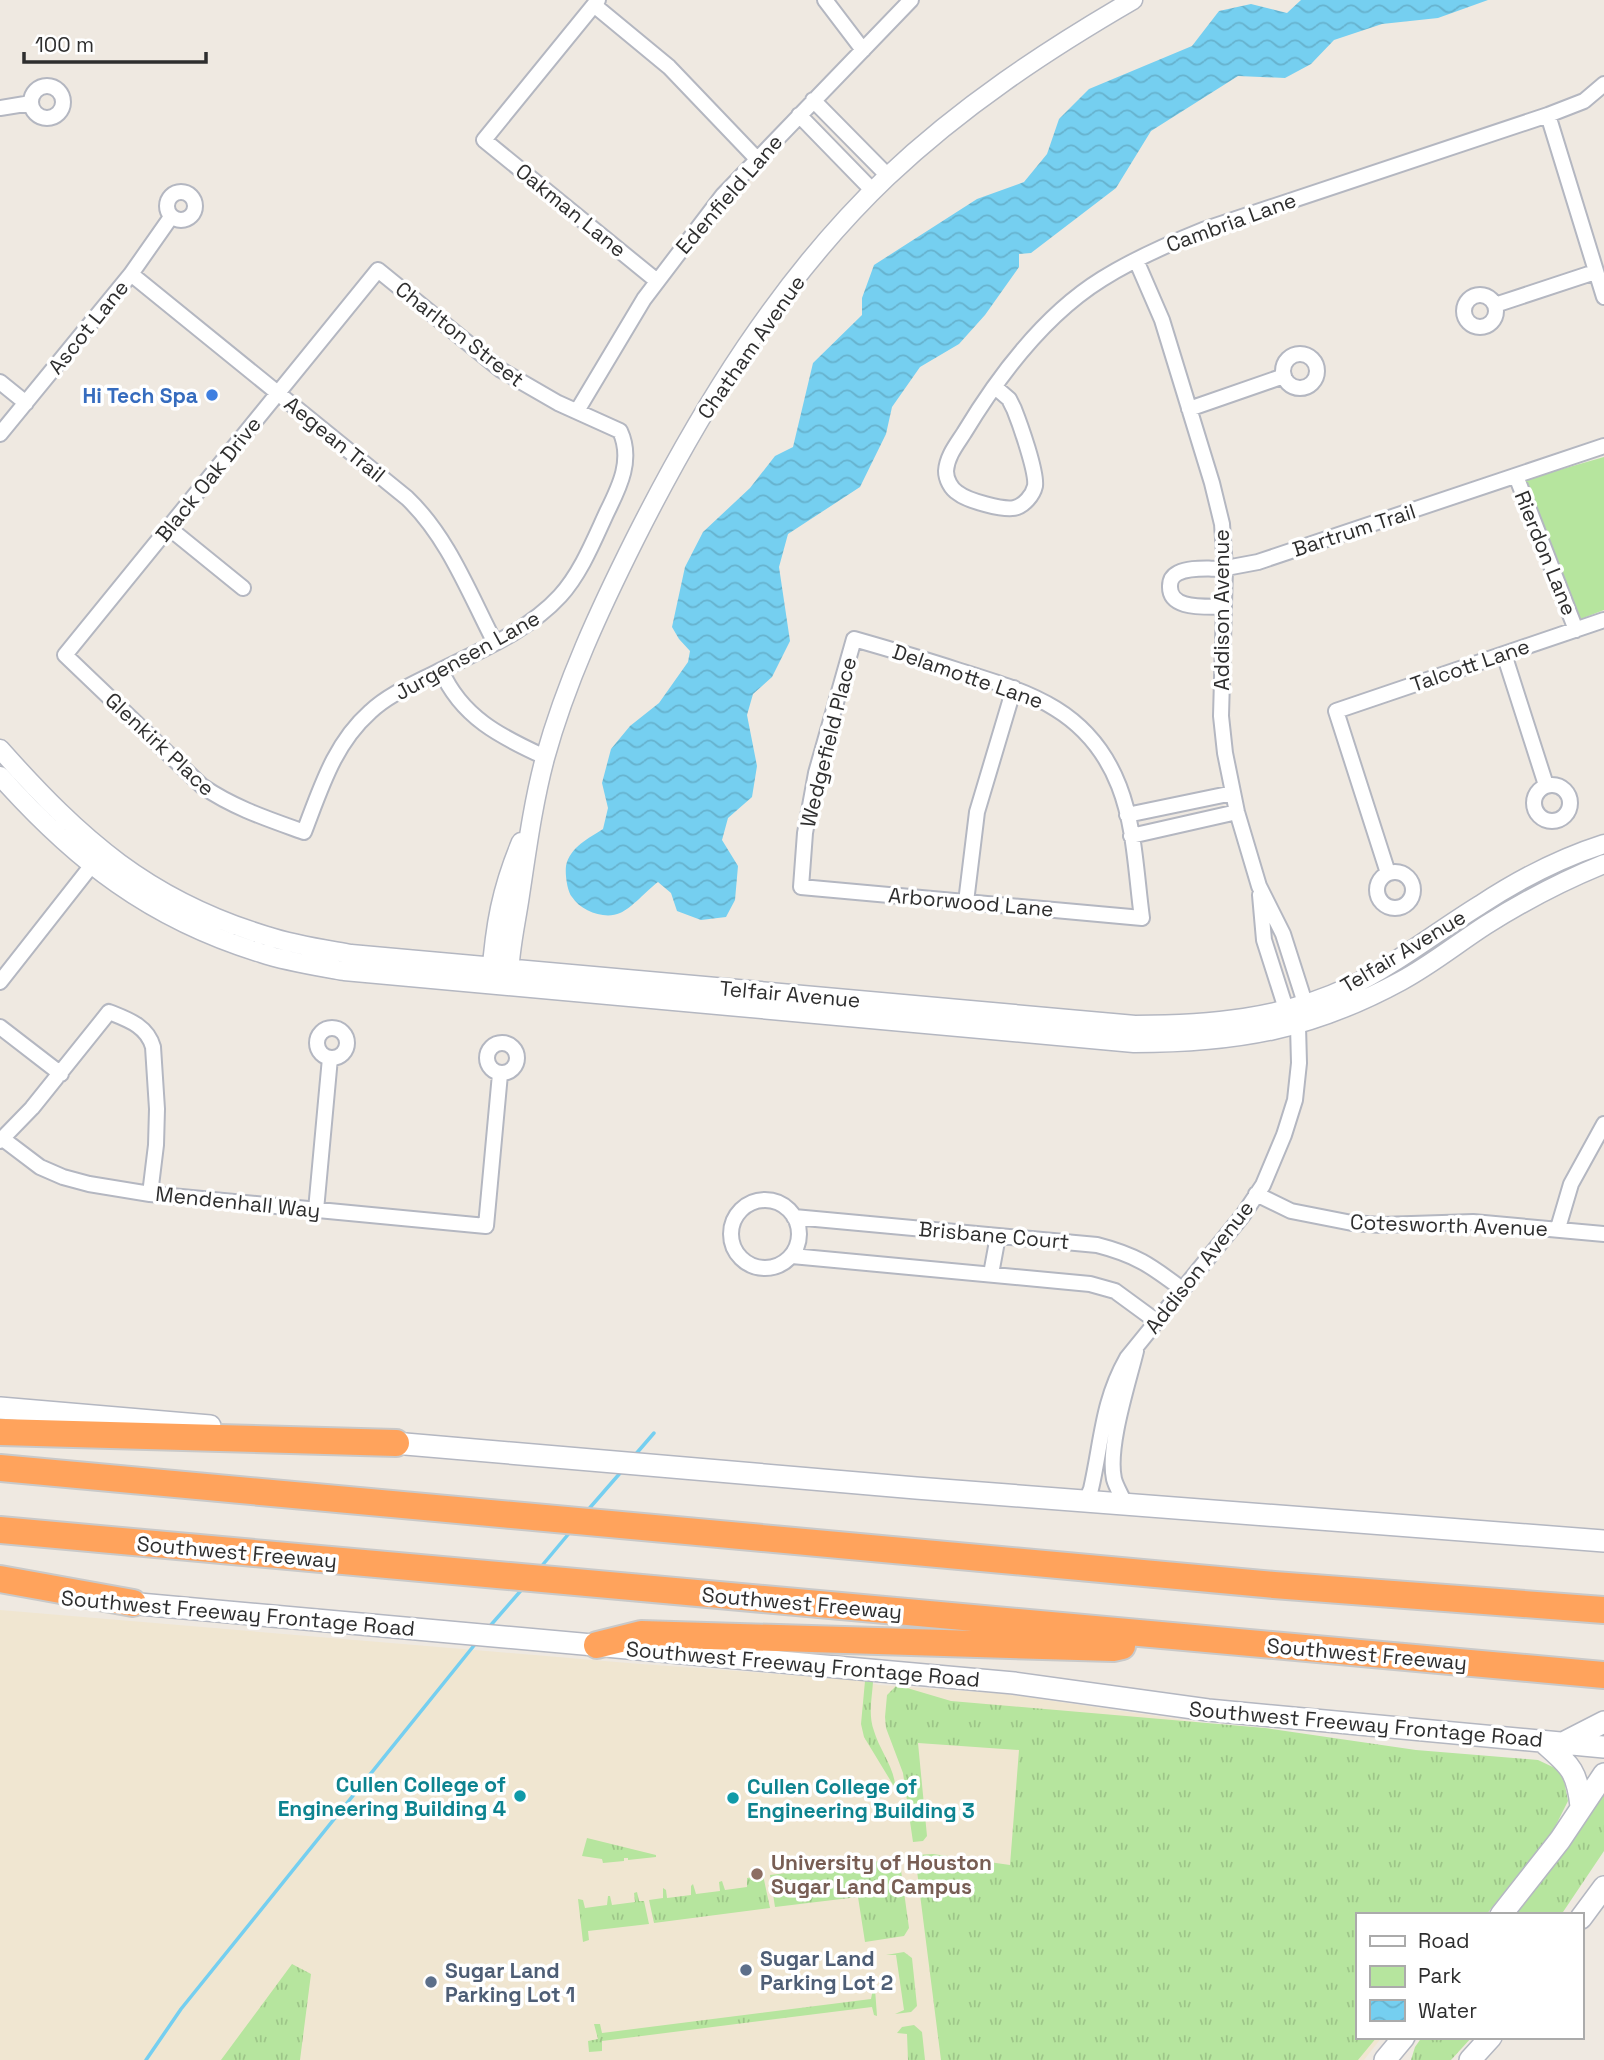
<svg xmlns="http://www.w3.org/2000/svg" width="1604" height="2060" viewBox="0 0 1604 2060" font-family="'Space Grotesk',sans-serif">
	<defs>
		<pattern id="grass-tufts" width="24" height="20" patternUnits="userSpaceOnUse" patternTransform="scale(1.75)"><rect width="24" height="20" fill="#b6e59e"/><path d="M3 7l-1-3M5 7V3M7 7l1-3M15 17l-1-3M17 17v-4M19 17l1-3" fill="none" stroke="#9dc588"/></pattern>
		<pattern id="water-waves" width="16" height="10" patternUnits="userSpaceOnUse" patternTransform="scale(1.75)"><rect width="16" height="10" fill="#75cff0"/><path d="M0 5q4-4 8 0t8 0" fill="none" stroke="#66b2ce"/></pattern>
	</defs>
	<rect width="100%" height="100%" fill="#efe9e1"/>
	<path fill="#f0e6d1" d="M0,1610l628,53 230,17 21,5 126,9 369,54 -17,167v122h25l-18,23h-1364z"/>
	<path fill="url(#grass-tufts)" d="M865,1681l8,1c-1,16 -5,33 1,49 5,18 22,39 21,57l-31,-51 -3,-13z
		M897,1685l54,16 314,27 151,22 122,10 19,9 6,6 5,26 -15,30 -67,84h-129v122h20l-19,23h-417l-26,-205 18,-1 77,11 9,-115 -101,-7 9,93 -4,5 -10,1 -10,-69 -17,-45 -1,-11 2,-22z
		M1604,1787v64l-43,64h-50z
		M587,1838l69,17v2l-28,3v-2h-4v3l-21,2 -1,-4 -20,-3z
		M895,1859l5,4 9,65 -5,8 -39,6 -7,-45 -83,10 -5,-32z
		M763,1875l7,33 -116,15 -5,-23 14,-2v-10l3,2 1,8 24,-3v-9l2,-2 3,10 24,-3 -1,-9 3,-1 3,9 22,-3v-9z
		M637,1892l2,9h5l5,23 -61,7 1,9 -6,2 -5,-43 5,1 2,8 22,-3 1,-9h2l2,9 23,-3 -1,-9z
		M904,1952l8,6 5,48 -6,6 -16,2 9,-4 -8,-55h-10z
		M292,1964l19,10 -11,86h-79z
		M873,1989h2l2,27 -3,-1 -2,-8 -270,34v10l-13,1 -1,-11 10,-2 -4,-15h6l2,9 269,-34z
		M914,2025l8,7 3,28h-17l-1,-26 -10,-1 5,-6z
		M1422,2037h50l-21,23h-40l4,-13z"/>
	<path fill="#b6e59e" d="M1604,457v153l-26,10 -54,-140z"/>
	<path fill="url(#water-waves)" d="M1301,0h187l-50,18 -56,6 -48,16 -23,24 -26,14 -47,-2 -87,55 -35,57 -85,65 -12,1v13l-34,48 -26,29 -39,23 -28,40 -6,27 -26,53 -72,47 -9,33 11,74 -18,36 -19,17 -6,21 10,51 -5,31 -24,21 -6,22 16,26 -3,34 -9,17 -25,3 -24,-9 -6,-18 -13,-11c-11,8 -26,26 -38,31 -15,7 -39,-2 -48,-16 -5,-6 -7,-23 -6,-31 4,-19 23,-28 37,-37l5,-21 -6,-25 9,-34 19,-23 29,-23 29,-41 2,-11 -11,-12 -7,-12 13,-60 18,-35 47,-44 25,-32 18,-9 20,-84 49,-48v-17l12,-33 103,-66 47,-17 23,-28 12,-35 30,-30 103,-43 27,-35 32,-7 36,9z"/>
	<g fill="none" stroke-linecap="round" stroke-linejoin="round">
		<path stroke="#75cff0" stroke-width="3.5" d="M635,1455l19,-22
			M587,1511l34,-39
			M540,1568l31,-37
			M490,1626l34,-39
			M146,2060l35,-51 295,-366"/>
		<defs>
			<path id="minor" d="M598,0l-114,140 173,141
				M825,0l38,50
				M594,5l75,62 88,92
				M31 102a16 16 0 1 1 32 0a16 16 0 1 1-32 0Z
				M813,100l75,76
				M0,108l31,-5
				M799,115l74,76
				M1548,115l56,182
				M167 206a14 14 0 1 1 28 0a14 14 0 1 1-28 0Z
				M378,270l123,100 57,33 62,28c13,28 0,55 -13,81 -13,28 -26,61 -47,84 -32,35 -79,54 -121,75 -23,12 -50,23 -69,41 -36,32 -49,76 -66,120 -36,-13 -70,-24 -102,-46l-137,-131z
				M131,274l276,224c41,39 62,95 88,145
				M1464 311a16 16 0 1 1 32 0a16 16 0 1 1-32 0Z
				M1495,305l100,-33
				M1283 371a17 17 0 1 1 34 0a17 17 0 1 1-34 0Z
				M0,382l26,21
				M995,387l14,12 5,10c6,15 23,63 21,77 -2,9 -11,20 -21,22 -11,2 -46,-7 -56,-15 -7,-4 -12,-14 -12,-22 1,-15 11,-27 18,-38 35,-58 80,-118 138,-154 32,-20 66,-35 101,-49l345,-115 36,-14 20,-17
				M1189,409l95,-33
				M577,411l67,-112 79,-104 188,-195
				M0,434l131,-160 40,-57
				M1516,476l60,154
				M169,528l74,60
				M1224,607c-17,-1 -55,4 -54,-21 0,-6 2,-10 8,-13 14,-7 33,-3 48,-5 11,-2 21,-4 32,-6l346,-116
				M854,639c35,10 69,20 103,31 71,22 132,39 162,116 16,41 17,88 23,132l-341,-31 4,-54 11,-60z
				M1504,654l42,131
				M441,670c20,47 60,67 104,87
				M1534 803a18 18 0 1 1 36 0a18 18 0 1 1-36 0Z
				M1127,815l106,-22
				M1131,836l106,-24
				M1377 890a18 18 0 1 1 36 0a18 18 0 1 1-36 0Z
				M1388,873l-52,-162 268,-91
				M1260,895l4,45 22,69 5,7
				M966,902l11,-90 37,-124
				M0,982l99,-126
				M0,1027l61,47
				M317 1043a15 15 0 1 1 30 0a15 15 0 1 1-30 0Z
				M487 1058a15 15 0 1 1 30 0a15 15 0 1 1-30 0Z
				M3,1139l37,28 23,10 26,7 61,10 336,32 14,-152
				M0,1141l32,-33 77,-96c20,8 38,14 44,35l4,62 -1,36 -6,49
				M1256,1194l35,17 61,12 29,2 92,-3 131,12
				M731 1234a34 34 0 1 1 68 0a34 34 0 1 1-68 0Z
				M316,1210l14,-152
				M794,1217l303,28c39,10 53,20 85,44
				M1558,1228l13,-44 33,-60
				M792,1256l298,28 25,7 41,30
				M991,1274l7,-38
				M1086,1501l5,-12c11,-48 11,-87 36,-131l116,-143 20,-30 21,-50 11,-35 4,-37 -1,-37 7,-23 -22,-69 -24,-48 -22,-74 -12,-59 -4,-37 4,-148 -3,-44 -10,-41 -50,-163 -26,-60
				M1125,1504c-3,-8 -9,-17 -11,-25 -7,-32 14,-95 22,-128"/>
			<path id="tertiary" d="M0,749c81,91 148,151 267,187 27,9 56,13 84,18l784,71c74,0 146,-6 214,-38 46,-22 87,-55 131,-82 38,-25 80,-47 124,-61
				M0,776c76,85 150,143 261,177 27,9 55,13 83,18l790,72c102,0 177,-13 267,-62 30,-16 57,-38 85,-56 38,-24 76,-44 118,-61
				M491,977c4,-52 10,-87 30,-135
				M509,979c0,-28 7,-56 11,-84 7,-46 13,-92 25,-137 21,-76 55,-149 90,-219 66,-131 145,-260 252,-362 74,-70 158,-126 246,-177"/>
			<path id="secondary" d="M0,1408l210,18
				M382,1442l534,46 688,53
				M117,1602l897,81 194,27 396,37
				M1542,1741c27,24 35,28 39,65
				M1563,1743l41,-21
				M1501,1915l59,-75 44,-66
				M1581,1918l23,-31
				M1385,2060l19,-23
				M1470,2060l21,-23"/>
			<path id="motorway" d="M0,1432l396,11
				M0,1468l1274,117 330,25
				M0,1530l1604,145
				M0,1579l133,24
				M597,1645l44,-11 472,14 9,-2"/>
		</defs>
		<use href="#minor" stroke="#b4b7c1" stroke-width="18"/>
		<use href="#tertiary" stroke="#b4b7c1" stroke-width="21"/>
		<use href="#secondary" stroke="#b4b7c1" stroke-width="24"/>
		<use href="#motorway" stroke="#c9c9c9" stroke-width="30"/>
		<use href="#minor" stroke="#fff" stroke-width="14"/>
		<use href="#tertiary" stroke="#fff" stroke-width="18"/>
		<use href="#secondary" stroke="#fff" stroke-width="21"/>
		<use href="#motorway" stroke="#ffa35c" stroke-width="26"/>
	</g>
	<circle fill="#3f7fe0" stroke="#fff" stroke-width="2.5" cx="212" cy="395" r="7"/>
	<g fill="#0f9aa8" stroke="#fff" stroke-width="2.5">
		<circle cx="520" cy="1796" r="7"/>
		<circle cx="733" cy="1798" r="7"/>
	</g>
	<circle fill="#8d6e63" stroke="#fff" stroke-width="2.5" cx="757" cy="1874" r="7"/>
	<g fill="#5c6f8a" stroke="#fff" stroke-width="2.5">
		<circle cx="746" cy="1970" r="7"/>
		<circle cx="431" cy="1982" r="7"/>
	</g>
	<g text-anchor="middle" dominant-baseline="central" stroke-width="7" stroke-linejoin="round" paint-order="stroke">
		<g font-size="21" fill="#2e2e2e" stroke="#fff">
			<text transform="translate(729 194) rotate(-49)">Edenfield Lane</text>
			<text transform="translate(571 210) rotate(39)">Oakman Lane</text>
			<text transform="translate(1231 222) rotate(-20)">Cambria Lane</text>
			<text transform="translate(88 327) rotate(-51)">Ascot Lane</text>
			<text transform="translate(460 334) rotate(38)">Charlton Street</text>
			<text transform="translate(751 347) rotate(-55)">Chatham Avenue</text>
			<text transform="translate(335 439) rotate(39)">Aegean Trail</text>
			<text transform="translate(208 479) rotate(-51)">Black Oak Drive</text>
			<text transform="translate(1354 530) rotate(-18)">Bartrum Trail</text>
			<text transform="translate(1546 553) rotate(68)">Rierdon Lane</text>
			<text transform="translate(1221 610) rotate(-90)">Addison Avenue</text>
			<text transform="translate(467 655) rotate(-29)">Jurgensen Lane</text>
			<text transform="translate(1470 665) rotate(-19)">Talcott Lane</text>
			<text transform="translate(968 676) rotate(19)">Delamotte Lane</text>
			<text transform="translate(828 742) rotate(-76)">Wedgefield Place</text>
			<text transform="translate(160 744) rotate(43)">Glenkirk Place</text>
			<text transform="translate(971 902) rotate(5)">Arborwood Lane</text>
			<text transform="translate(1403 951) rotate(-31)">Telfair Avenue</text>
			<text transform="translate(790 994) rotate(5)">Telfair Avenue</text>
			<text transform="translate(238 1202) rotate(6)">Mendenhall Way</text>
			<text transform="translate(1449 1225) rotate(2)">Cotesworth Avenue</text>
			<text transform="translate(994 1235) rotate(5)">Brisbane Court</text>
			<text transform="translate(1199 1267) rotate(-52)">Addison Avenue</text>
			<text transform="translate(237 1552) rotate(5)">Southwest Freeway</text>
			<text transform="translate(802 1603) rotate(5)">Southwest Freeway</text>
			<text transform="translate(238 1613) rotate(5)">Southwest Freeway Frontage Road</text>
			<text transform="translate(1367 1654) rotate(5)">Southwest Freeway</text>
			<text transform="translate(803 1664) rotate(5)">Southwest Freeway Frontage Road</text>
			<text transform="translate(1366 1724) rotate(5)">Southwest Freeway Frontage Road</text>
		</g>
		<g font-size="21" font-weight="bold" fill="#366cbe" stroke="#fff" text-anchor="end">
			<text x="198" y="395">Hi Tech Spa</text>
		</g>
		<g font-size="21" font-weight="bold" fill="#0d838f" stroke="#fff" text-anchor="end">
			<text x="506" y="1784">Cullen College of<tspan x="506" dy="24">Engineering Building 4</tspan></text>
			<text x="747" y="1786" text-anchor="start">Cullen College of<tspan x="747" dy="24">Engineering Building 3</tspan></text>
		</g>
		<g font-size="21" font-weight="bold" fill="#785e54" stroke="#fff" text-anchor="start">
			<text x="771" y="1862">University of Houston<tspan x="771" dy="24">Sugar Land Campus</tspan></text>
		</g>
		<g font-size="21" font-weight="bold" fill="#4e5e75" stroke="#fff" text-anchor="start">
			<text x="760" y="1958">Sugar Land<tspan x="760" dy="24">Parking Lot 2</tspan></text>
			<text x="445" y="1970">Sugar Land<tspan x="445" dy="24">Parking Lot 1</tspan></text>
		</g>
	</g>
	<rect x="1356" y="1913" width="228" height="126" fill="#ffffff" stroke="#ababab" stroke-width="2"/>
	<rect x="1370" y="1936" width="35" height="10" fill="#ffffff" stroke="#ababab" stroke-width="2"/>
	<text x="1418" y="1948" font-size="21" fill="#2e2e2e">Road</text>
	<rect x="1370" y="1966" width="35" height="21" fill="#b6e59e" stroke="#ababab" stroke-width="2"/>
	<text x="1418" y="1983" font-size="21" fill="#2e2e2e">Park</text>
	<rect x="1370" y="2000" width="35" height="21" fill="url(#water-waves)" stroke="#ababab" stroke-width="2"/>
	<text x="1418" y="2018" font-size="21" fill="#2e2e2e">Water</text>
	<path d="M24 52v10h182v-10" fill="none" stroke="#2e2e2e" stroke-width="3.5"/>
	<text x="35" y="52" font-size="21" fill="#2e2e2e" stroke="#ffffff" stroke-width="5" paint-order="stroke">100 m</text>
</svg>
